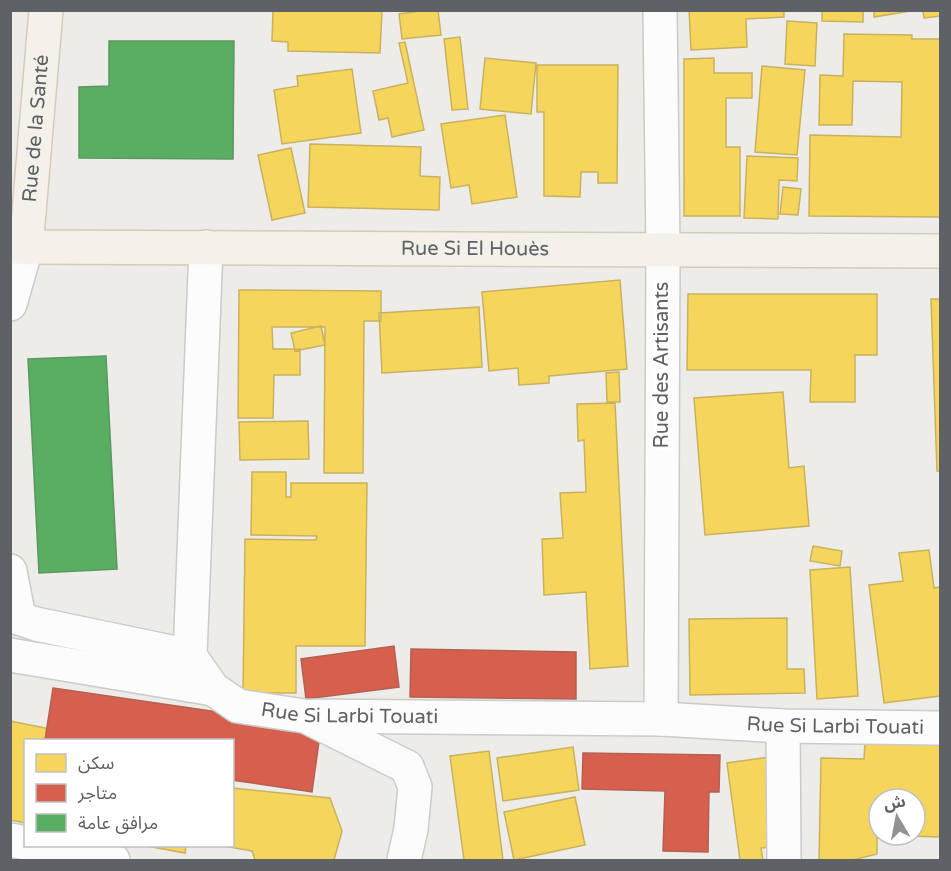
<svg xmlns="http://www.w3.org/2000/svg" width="951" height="871" viewBox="0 0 951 871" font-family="'Varela Round','Noto Sans Arabic',sans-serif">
	<rect width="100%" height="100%" fill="#eeece9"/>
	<path fill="#f6d55c" stroke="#c8b25f" stroke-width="1.5" fill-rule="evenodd" d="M273,10h109l-2,43 -92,-2v-9l-16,-1z
		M427,10h11l3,25 -39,4 -3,-25z
		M689,10h95v7l-38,2 1,28 -56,3z
		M822,10h41v12l-41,-1z
		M874,10h43l-43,7z
		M923,10h17v6l-16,2z
		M787,21l30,2 -2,43 -30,-2z
		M844,34l68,1v4h28v178l-131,-1 1,-81 91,2 1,-55 -49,-1 -1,44h-33l1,-50 23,1z
		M460,37l8,72 -16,1 -8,-71z
		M405,42l19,88 -32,7 -4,-19 -9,2 -6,-29 35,-8 -9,-40z
		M485,58l51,5 -5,51 -51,-5z
		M714,58v15h38v25h-26v49h14v69h-56v-157z
		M537,65h81l-1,118h-19v-11h-17l-1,25 -36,-1v-84h-7z
		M762,66l43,4 -8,85 -42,-3z
		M352,69l9,64 -79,11 -8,-54 24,-4 -1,-10z
		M505,115l12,82 -45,7 -3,-19 -18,3 -10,-64z
		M310,144l111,3 -1,29 20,1 -1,33 -131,-3z
		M291,148l14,65 -33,7 -14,-65z
		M747,156l51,2 -1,23 -18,-1 -1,39 -34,-1z
		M783,187l18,2 -3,26 -18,-1z
		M620,280l7,89 -78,7v7l-30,2 -1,-17 -29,3 -7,-79z
		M239,290l142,1v30h-17l-1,152h-39l1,-146h-53l1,22h27v26h-26l-1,43h-35z
		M688,294h189v61h-22v47h-45l1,-32h-124z
		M931,299h9v172h-3z
		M479,307l3,60 -100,6 -3,-60z
		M321,326l4,19 -30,6 -4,-18z
		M619,372l1,30h-13l-1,-29z
		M783,392l6,76 15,-2 5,60 -104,9 -11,-137z
		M615,403l13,263 -38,3 -4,-77 -42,3 -2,-56 21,-1 -3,-45 26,-1 -2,-52 -6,1 -1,-37z
		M308,421l1,38 -69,1 -1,-38z
		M252,472h34v25h5v-14h76l-2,163h-69v47h-53l2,-154 71,1 1,-4 -66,-1z
		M813,546l29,5 -2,15 -30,-5z
		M929,550l5,38 6,-1v109l-56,7 -15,-118 34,-4 -4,-28z
		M850,567l8,129 -41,3 -7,-129z
		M787,618v51h17l1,24 -115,2 -1,-76z
		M10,721l76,15 -1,4h-59v83l-16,-3z
		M865,742l75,1v117v-23l-63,-2v19l-24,6h-34l2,-102 43,1zM879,799h36v36h-36z
		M573,747l6,43 -76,11 -6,-43z
		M489,751l14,109h-39l-14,-104z
		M776,756l12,89 -27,3 2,12h-23l-13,-97z
		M232,788l98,10 12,33 -8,29h-79l-3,-9 -28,-5h8z
		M575,797l10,48 -71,15 -10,-48z
		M147,846h39l-1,7z"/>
	<path fill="#d6604d" stroke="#b26154" stroke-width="1.5" d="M394,646l5,41 -93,12 -5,-40z
		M411,649l165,3v47l-166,-2z
		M53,688l268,39 -9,65 -80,-12v-40h-187z
		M583,753l137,2 -1,37h-10l-1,60 -45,-1 2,-60 -83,-2z"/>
	<path fill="#5aae61" stroke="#5b9762" stroke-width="1.5" d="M109,41h125l-1,118 -154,-1v-71l30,-1z
		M106,356l11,213 -78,4 -11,-214z"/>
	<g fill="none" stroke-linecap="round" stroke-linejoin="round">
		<defs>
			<g id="minor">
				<path d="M660,10l3,240 -2,469"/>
				<path id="s1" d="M206,247l-16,409 23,33 25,17 66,10 357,3 122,7 157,2"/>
				<path d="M10,304l16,-56"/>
				<path d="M10,571l9,47"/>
				<path d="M10,615l26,9 154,32"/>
				<path d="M10,655l203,34"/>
				<path d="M311,719l96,48 8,20 -4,42 -7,31"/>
				<path d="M783,726l1,134"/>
				<path d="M10,840l16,3"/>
				<path d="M37,846l76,14"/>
			</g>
			<g id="major">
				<path id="s2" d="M10,247l930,4"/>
				<path id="s3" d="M26,248l20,-238"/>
			</g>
		</defs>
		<use href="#minor" stroke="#cacbcb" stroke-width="36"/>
		<use href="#major" stroke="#d5ccb8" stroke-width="36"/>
		<use href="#minor" stroke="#fcfcfc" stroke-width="33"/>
		<use href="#major" stroke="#f3f1e9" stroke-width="33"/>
	</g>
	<g text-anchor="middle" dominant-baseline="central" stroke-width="6" stroke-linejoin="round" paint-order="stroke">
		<g font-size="20" fill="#5e6266" stroke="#fff">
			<text stroke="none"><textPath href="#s3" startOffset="120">Rue de la Santé</textPath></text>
			<text stroke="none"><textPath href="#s2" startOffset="465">Rue Si El Houès</textPath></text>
			<text transform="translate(662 365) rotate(-90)">Rue des Artisants</text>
			<text stroke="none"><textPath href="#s1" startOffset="592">Rue Si Larbi Touati</textPath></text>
			<text stroke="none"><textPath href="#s1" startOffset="1078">Rue Si Larbi Touati</textPath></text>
		</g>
	</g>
	<rect width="951" height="871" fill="none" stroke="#5e6266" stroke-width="24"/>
	<rect x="24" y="739" width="210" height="108" fill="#ffffff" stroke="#bfc0c2" stroke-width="1.5"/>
	<rect x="36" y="754" width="30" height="18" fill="#f6d55c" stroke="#bfc0c2" stroke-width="1.5"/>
	<text x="78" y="769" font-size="18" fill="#5e6266">سكن</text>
	<rect x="36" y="784" width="30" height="18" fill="#d6604d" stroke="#bfc0c2" stroke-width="1.5"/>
	<text x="78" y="799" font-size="18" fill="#5e6266">متاجر</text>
	<rect x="36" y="814" width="30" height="18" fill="#5aae61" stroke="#bfc0c2" stroke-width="1.5"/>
	<text x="78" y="829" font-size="18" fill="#5e6266">مرافق عامة</text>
	<g transform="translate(897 817) rotate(350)"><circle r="28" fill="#ffffff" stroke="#bfc0c2" stroke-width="1.5"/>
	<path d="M0-4.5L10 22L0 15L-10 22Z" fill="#909294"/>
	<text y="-9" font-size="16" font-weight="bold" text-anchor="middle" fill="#5e6266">ش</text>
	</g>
</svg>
